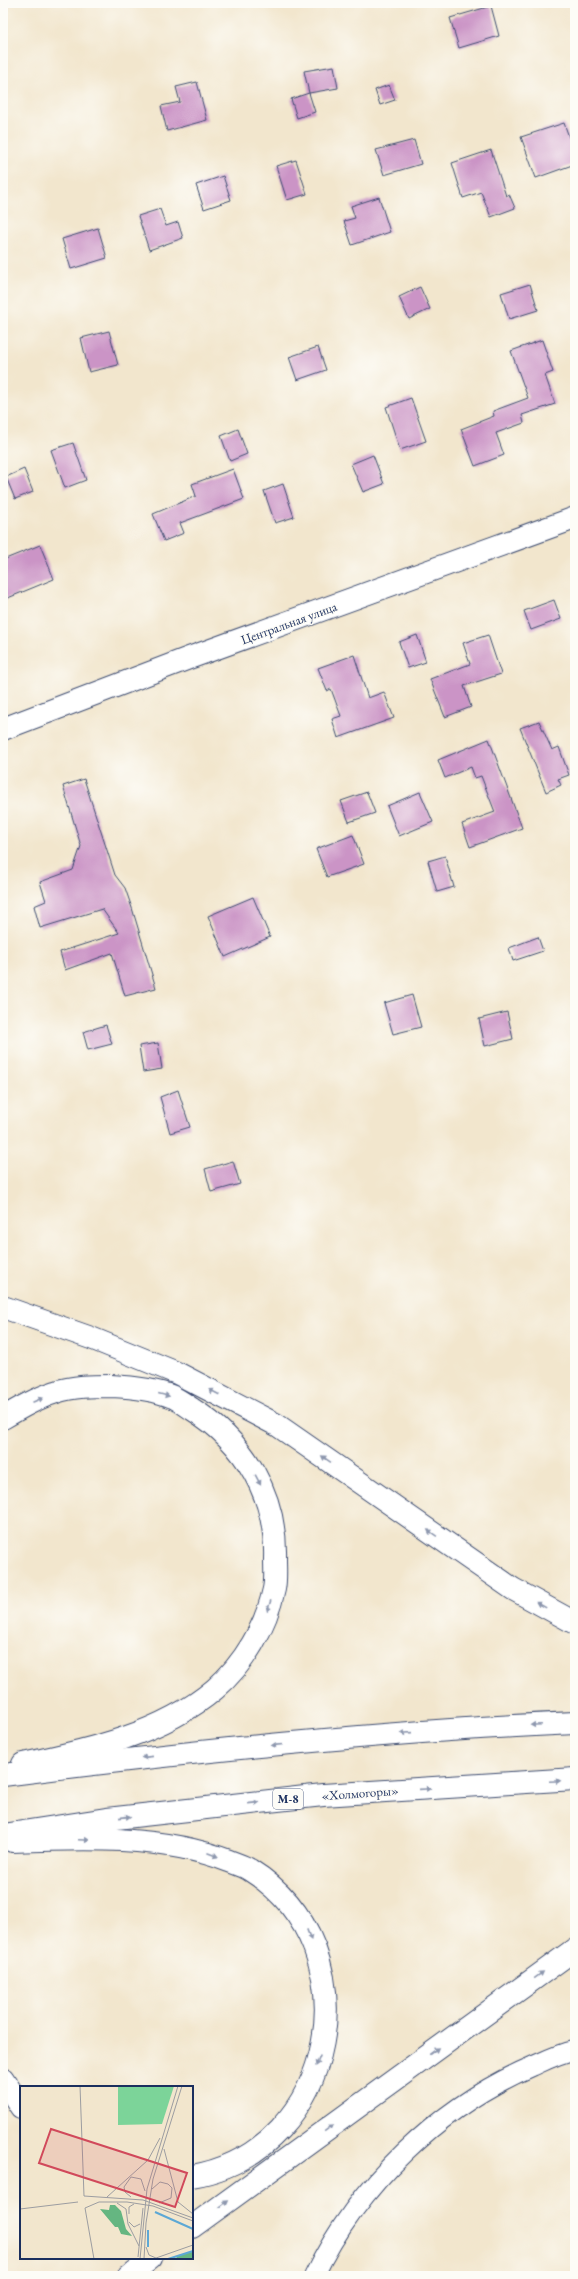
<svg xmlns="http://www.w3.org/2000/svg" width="578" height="2279" viewBox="0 0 578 2279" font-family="'EB Garamond',serif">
	<rect width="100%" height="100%" fill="#fdfcf7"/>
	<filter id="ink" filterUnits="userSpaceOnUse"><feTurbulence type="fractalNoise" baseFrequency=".025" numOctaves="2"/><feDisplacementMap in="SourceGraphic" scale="8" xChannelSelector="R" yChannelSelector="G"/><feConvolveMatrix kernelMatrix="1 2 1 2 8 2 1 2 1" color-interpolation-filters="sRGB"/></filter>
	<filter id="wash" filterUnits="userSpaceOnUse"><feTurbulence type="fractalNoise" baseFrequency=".012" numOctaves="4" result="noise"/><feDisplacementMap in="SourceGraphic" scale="16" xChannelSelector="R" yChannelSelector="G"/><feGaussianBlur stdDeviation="0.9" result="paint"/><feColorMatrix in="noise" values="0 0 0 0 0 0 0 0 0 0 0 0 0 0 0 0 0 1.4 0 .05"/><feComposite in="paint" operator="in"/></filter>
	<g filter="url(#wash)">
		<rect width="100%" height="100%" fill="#f2e6cd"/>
		<g id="blocks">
			<path fill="#cb94c6" d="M491,6l8,30 -40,12 -9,-30z
				M334,66l4,22 -29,5 -5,-22z
				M197,82l10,38 -40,11 -6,-25 19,-4 -4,-15z
				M389,85l6,15 -15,5 -5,-15z
				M309,93l6,19 -18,6 -6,-19z
				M564,123l11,31v10l-39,14 -15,-41z
				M414,140l7,24 -37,11 -8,-25z
				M491,150l15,46 3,-2 6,14 -24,9 -10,-25 -18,6 -11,-35z
				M296,160l11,34 -20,6 -11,-34z
				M223,176l8,24 -27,9 -8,-24z
				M379,197l11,35 -38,13 -8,-24 11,-3 -4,-12z
				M160,209l6,17 12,-4 5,16 -34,12 -11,-34z
				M98,228l9,30 -36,11 -9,-30z
				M530,284l8,26 -29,9 -8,-26z
				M420,287l10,22 -21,10 -10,-22z
				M109,331l9,34 -29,7 -8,-34z
				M542,340l11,32 -8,3 10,29 -33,11 2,8 -28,10 8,22 -29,11 -14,-37 33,-13 -1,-5 35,-13 -17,-47z
				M318,347l8,23 -29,10 -8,-23z
				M411,398l15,43 -26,9 -14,-43z
				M238,429l9,25 -17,7 -9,-25z
				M73,443l13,37 -21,8 -14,-38z
				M373,455l11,29 -21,8 -12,-28z
				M24,469l9,23 -18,7 -9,-22z
				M233,469l11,30 -64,24 4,10 -20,8 -11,-27 43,-18 -4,-12z
				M283,484l11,33 -19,6 -11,-32z
				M40,545l14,34 -51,21v-40z
				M554,600l7,19 -30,11 -7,-19z
				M417,635l9,27 -18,6 -9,-26z
				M488,635l13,39 -37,12 7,21 -26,10 -15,-38 40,-15 -7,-21z
				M354,655l14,43 16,-6 10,26 -56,20 -6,-19 9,-3 -10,-27 -4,2 -9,-23z
				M539,721l13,29 7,-3 10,28 -11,4 3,6 -15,7 -26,-64z
				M489,739l33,89 -52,19 -8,-23 33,-12 -14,-36 -6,2 -4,-11 -26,11 -7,-18z
				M84,779l31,96 10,13 7,20 24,80 -31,8 -13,-43 -47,17 -5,-18 59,-19 -17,-24 -62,19 -6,-22 12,-5 -6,-19 33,-12 8,-24 -18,-60z
				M367,792l8,21 -26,9 -8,-21z
				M420,792l13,30 -34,14 -12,-30z
				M353,835l11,29 -37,13 -11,-28z
				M445,856l9,31 -17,5 -9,-31z
				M253,897l17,40 -45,20 -17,-41z
				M538,937l5,14 -30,10 -4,-13z
				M412,995l9,32 -28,7 -9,-31z
				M507,1012l6,27 -28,7 -6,-27z
				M106,1025l6,19 -24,6 -5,-18z
				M158,1043l4,26 -19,3 -4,-26z
				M178,1090l12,37 -20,6 -10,-36z
				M233,1161l7,23 -29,8 -6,-23z"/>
		</g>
	</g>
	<g filter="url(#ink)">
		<use href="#blocks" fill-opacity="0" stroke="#3b4a6f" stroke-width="1"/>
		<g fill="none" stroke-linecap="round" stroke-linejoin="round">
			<defs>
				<path id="street" d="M314,2276c44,-91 125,-170 219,-210 13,-6 27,-13 42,-16"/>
				<path id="secondary" d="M3,729l186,-71 386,-140
					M3,1307l88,31 86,35 100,52 236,164 62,34
					M3,1418c17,-10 34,-20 53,-26 17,-6 37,-6 55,-6 20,1 43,3 62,11 6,3 13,8 19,12 53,33 85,87 83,150 0,10 1,21 -1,30 -8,38 -30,75 -59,100 -53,45 -126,61 -192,75
					M12,1841c71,-3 150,-6 217,20 7,3 15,5 21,9 125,78 88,281 -58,306
					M3,2079l18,28
					M192,2227l383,-278
					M129,2276l22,-18"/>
				<path id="highway" d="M3,1775c190,-24 381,-44 572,-52
					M3,1835l104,-16 216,-24 252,-16"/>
			</defs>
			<use href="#street" stroke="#3b4a6f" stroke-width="21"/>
			<use href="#secondary" stroke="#3b4a6f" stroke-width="24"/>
			<use href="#highway" stroke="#3b4a6f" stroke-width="24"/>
			<use href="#street" stroke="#fff" stroke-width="19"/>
			<use href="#secondary" stroke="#fff" stroke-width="22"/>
			<use href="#highway" stroke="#fff" stroke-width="22"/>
		</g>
		<defs><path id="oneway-solid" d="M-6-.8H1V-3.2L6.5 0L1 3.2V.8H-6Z"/></defs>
		<g fill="#8d97ae">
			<use href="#oneway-solid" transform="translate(214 1392) rotate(-153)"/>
			<use href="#oneway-solid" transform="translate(164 1395) rotate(14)"/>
			<use href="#oneway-solid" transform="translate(38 1400) rotate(-23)"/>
			<use href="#oneway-solid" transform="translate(326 1459) rotate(-145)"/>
			<use href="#oneway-solid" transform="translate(258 1480) rotate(62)"/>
			<use href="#oneway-solid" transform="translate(432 1533) rotate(-145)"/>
			<use href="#oneway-solid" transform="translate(541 1605) rotate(-151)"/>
			<use href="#oneway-solid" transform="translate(269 1606) rotate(108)"/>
			<use href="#oneway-solid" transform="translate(536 1725) rotate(178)"/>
			<use href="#oneway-solid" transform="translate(406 1733) rotate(176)"/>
			<use href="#oneway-solid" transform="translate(277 1745) rotate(175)"/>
			<use href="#oneway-solid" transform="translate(147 1757) rotate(174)"/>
			<use href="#oneway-solid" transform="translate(555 1781) rotate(-3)"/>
			<use href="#oneway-solid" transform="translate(425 1789) rotate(-4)"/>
			<use href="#oneway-solid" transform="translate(254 1803) rotate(-6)"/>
			<use href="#oneway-solid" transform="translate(125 1817) rotate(-6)"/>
			<use href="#oneway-solid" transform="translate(84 1840) rotate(2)"/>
			<use href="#oneway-solid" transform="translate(213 1855) rotate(21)"/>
			<use href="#oneway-solid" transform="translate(309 1935) rotate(69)"/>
			<use href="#oneway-solid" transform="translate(539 1975) rotate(-36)"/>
			<use href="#oneway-solid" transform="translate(434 2051) rotate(-36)"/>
			<use href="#oneway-solid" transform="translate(318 2061) rotate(112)"/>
			<use href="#oneway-solid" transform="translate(329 2128) rotate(-36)"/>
			<use href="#oneway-solid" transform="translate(224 2204) rotate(-36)"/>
		</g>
	</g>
	<g text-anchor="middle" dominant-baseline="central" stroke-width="3" stroke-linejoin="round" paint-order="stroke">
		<rect fill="#fdfcf7" stroke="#5f6c8c" stroke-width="1" x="273" y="1789" width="30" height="20" rx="3"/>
		<g font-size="12" font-weight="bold" fill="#1b2f5e">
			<text x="288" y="1799">М-8</text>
		</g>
		<g font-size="13" fill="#1b2f5e" stroke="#fdfcf7">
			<text transform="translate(289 623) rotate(-20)">Центральная улица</text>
			<text transform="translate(360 1793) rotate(-4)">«Холмогоры»</text>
		</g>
	</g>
	<g transform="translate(20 2086)">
		<rect width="173" height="173" fill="#f2e6cd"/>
		<path d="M98,0h56l-12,38 -44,1z" fill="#7cd499"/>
		<path d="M90,119h5l6,6 5,18 6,7 -11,-2 -3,-7h-3l-15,-18 9,1zM173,165v8h-17l1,-3z" fill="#65b681"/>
		<path fill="none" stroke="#5da8d5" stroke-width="2" d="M135,126l38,17M128,161v-17M148,173l25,-8"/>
		<path fill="none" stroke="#9c9da1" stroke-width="1" d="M60,0l4,110M144,63l14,53 15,12M132,103l8,-7 8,2 4,4 -1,10 -12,5M64,110l59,4 50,18M87,111l41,-37 12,-22M111,111l-6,-5 -1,-5 7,-10 10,2 4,12M97,117l9,6 2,15 11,22M65,122l14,-6h28l26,4 40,15M65,122l9,51M0,123l58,-7M109,128v-7l5,-3M109,136l5,5 6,-3M126,161l3,8 7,3 37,-13M118,171l5,-49M120,173l7,-70 31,-103M124,173l2,-36 7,-44 29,-93"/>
		<path fill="#d1495b" fill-opacity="0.15" stroke="#d1495b" stroke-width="2" d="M31,43l136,44 -12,34 -136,-44z"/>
		<rect width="173" height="173" fill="none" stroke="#1b2f5e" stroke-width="2"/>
	</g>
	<rect width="578" height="2279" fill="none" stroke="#fdfcf7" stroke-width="16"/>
</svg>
